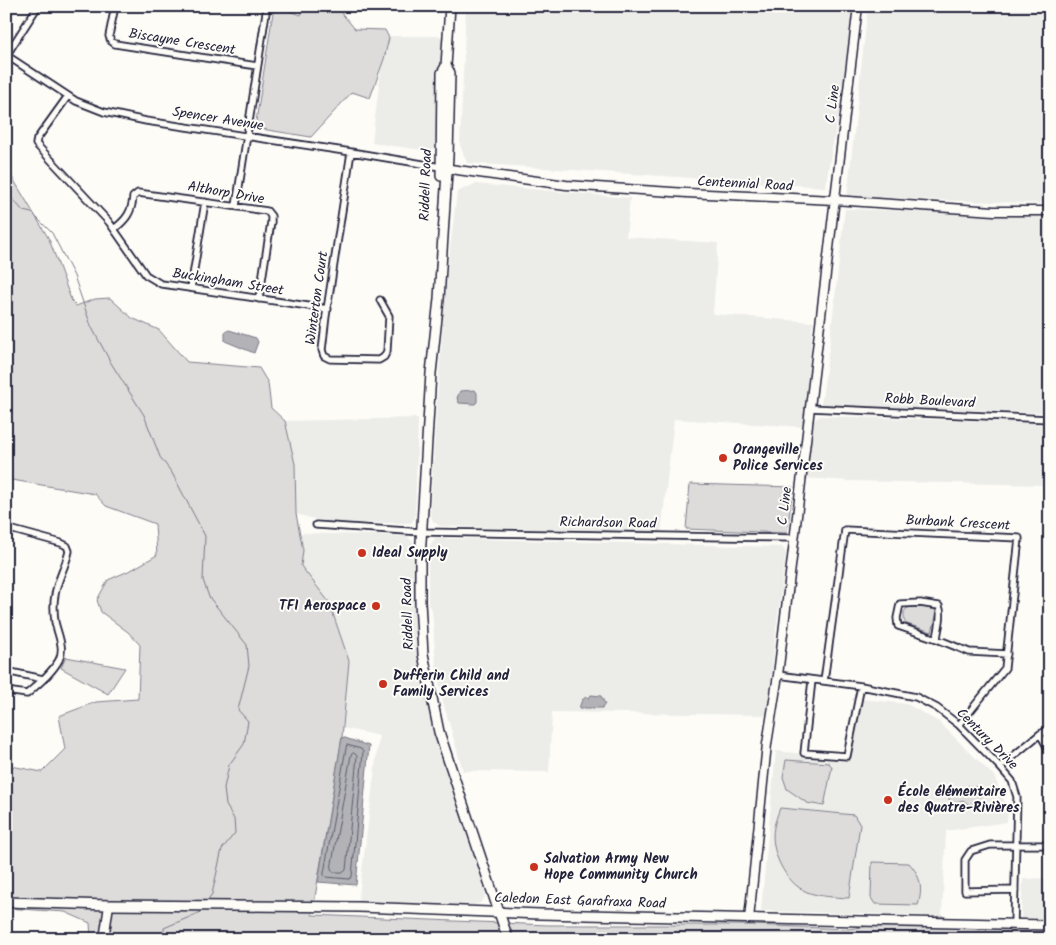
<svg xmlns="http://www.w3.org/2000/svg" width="1056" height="945" viewBox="0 0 1056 945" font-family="Kalam,sans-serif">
	<rect width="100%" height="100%" fill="#fdfcf7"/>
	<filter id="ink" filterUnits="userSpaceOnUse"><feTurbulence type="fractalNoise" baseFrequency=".02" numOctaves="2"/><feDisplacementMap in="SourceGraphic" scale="10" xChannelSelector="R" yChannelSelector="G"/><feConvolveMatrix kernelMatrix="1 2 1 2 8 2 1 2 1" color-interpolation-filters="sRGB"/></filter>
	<g filter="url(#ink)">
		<path fill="#ecece9" d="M466,6h386l-10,89 -17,92 -358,-24 -7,-18z
			M868,6h182v198l-203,-7z
			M385,36h58l-8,112 -5,3 -58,-8z
			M475,184l155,14 -4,39 92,6 -5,71 100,8 -10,105 -129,-8 -13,114 -221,-7 -7,-5 -3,-7 6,-100 11,-140 10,-82z
			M845,209l205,6v198l-229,-8 9,-64z
			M820,416l230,7v62l-200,-4 -45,-3 8,-55 3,-4z
			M418,418l-3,100 -4,5h-73l-24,-4 -18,-5 -11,-93z
			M300,533l107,3 11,12 -3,97 22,100 48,146v6l-5,6 -8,2 -114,-2 21,-167 -36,-8 6,-67 -20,-59 -28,-36 2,-17z
			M435,538l347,9 4,6 -11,84 -7,78 -216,-3 -3,60 -86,-1 -21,-73 -6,-33 -4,-56 -4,-4v-56z
			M861,699l46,5 32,18 55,54 14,33 -1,13 -61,9 -4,85 -181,-5 15,-160 74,8z
			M1050,878v40h-29l2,-39z"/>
		<path fill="#dddcdb" stroke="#807f8b" d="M274,6l27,9 4,-9h34v4l16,19 30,1 4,8 -5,21 -14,39 -18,-6 -41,45 -56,-9z
			M6,170l3,2 40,67 23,63 4,4 19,-7 15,-1 22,20 27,12 28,32 72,6 9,15 3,25 14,13 10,43 1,50 7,36 -2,16 28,36 20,59 -7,76 -30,178 236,10h204l96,4 94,-13 37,14 35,-8 36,8v9h-959l-1,-16 -25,-11 -59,-4v-143l36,7 23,-23 -6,-33 37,-14 42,-3 2,-54 -12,-13 -27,-20 -4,-12 11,-20 25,-11 24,-14 -2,-31 -49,-18 -11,-12 -89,-15z
			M690,484l103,3 -6,46 -101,-4z
			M914,607l19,1 4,5 -5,19 -25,-8 -3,-3v-9l3,-4z
			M66,657l59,11 -17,26 -47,-26z
			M786,760l43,3 3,4 -8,39 -17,-3 -20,-14 -4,-12z
			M967,786l10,1 4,10 -5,6 -7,2 -6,-5 -12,4 -3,-8 13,-4z
			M780,808l74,7 6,10 -11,73c-14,-1 -29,-1 -42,-6 -22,-9 -38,-42 -33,-65 1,-6 4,-13 6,-19z
			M872,862l37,1c12,13 14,26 9,42l-43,-1 -4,-6z"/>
		<path fill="#b2b2b7" stroke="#787885" d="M229,330l27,8 2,4 -4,11 -29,-12v-9z
			M475,390l2,3v9l-2,2 -16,-1 -2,-5 3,-7z
			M591,695l10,1 4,8 -3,4h-23l3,-8 4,-3 3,1z
			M342,737l27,9 -13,139 -38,-3z"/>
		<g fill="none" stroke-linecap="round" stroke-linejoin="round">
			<path stroke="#5c5c6d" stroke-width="1" d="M347,745l14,4 2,3 -11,125 -3,2 -23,-2 -2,-2z
				M354,753l3,3 -11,114 -2,2h-11l-2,-3 20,-114z"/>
			<path stroke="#787885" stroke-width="1" d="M6,191l17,20 9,2 20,20 22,43 17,50 20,37 33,52 16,42 12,16 33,63 -2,44 6,17 38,48 2,21 -11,44 10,11 -4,23 -15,21 -5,23 2,17 8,14 1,14 -13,16 -10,45 -5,7
				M164,939v-11l35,-15 2,-2"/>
			<defs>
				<path id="minor" d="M115,6l-6,30 2,5 4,3 142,22
					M6,55l70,46 28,11 42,9 205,31 90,15
					M6,56l32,-50
					M68,96l-31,43 -1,5 73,78 37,53 15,9 8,1 159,24
					M351,152l-25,164 -4,34 2,6 6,3 49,1 5,-3 3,-6 2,-35 -9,-16
					M236,206l31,-200
					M114,229c12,-9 18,-17 19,-32l5,-4 129,18 4,5v6l-12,77
					M191,288l14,-86
					M809,408l241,11
					M316,525l106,7 371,6
					M6,528l55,15 6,3 2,5c-3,15 -12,29 -14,44 -2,9 -1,19 0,27 3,13 10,26 4,38 -7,13 -21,24 -32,34l-21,-3
					M937,639c1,-11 6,-23 2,-33l-19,-3 -20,1 -3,14 1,8 39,13 32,13 38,2
					M6,671l37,8
					M778,675l83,11 55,11 21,11 22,17 41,42 12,14 5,16 -3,127
					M812,680l-8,73 43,3 14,-70
					M824,681l21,-151 174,8 -14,130 -46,57
					M1040,734l10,18
					M1000,767l40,-33 10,-5
					M1015,890l-50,1v-31l6,-9 19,-6h60"/>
				<path id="tertiary" d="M443,168l123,17 121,8 147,7 160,11h56
					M749,919l18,-175 11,-69 80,-669
					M104,939l5,-34"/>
				<path id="secondary" d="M6,902l103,3 250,2 181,7 510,11"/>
				<path id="primary" d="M446,66l4,7 -2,83 -9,143 -8,74 -11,186v43l3,52 16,78 69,207
					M441,176l1,-103 4,-7 4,-60"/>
			</defs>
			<use href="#minor" stroke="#22223b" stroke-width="9"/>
			<use href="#tertiary" stroke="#22223b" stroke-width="11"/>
			<use href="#secondary" stroke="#22223b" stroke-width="12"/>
			<use href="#primary" stroke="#22223b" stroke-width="12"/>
			<use href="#minor" stroke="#fdfcf7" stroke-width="5.5"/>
			<use href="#tertiary" stroke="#fdfcf7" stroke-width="8"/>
			<use href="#secondary" stroke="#fdfcf7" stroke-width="9"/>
			<use href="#primary" stroke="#fdfcf7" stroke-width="9"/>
		</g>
	</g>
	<g fill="#c8321e" stroke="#fdfcf7" stroke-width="2">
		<circle cx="723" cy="458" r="5"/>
		<circle cx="362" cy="553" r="5"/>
		<circle cx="376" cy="606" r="5"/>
		<circle cx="383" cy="684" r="5"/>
		<circle cx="888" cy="800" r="5"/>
		<circle cx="534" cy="867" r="5"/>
	</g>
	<g text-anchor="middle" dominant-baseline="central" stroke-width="4" stroke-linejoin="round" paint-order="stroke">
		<g font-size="14" fill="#22223b" stroke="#fdfcf7">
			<text transform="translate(182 42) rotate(9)">Biscayne Crescent</text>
			<text transform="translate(833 104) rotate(-83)">C Line</text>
			<text transform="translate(218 119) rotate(9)">Spencer Avenue</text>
			<text transform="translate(745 184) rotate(3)">Centennial Road</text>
			<text transform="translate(426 185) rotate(-88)">Riddell Road</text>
			<text transform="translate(226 193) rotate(10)">Althorp Drive</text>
			<text transform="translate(228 282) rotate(9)">Buckingham Street</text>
			<text transform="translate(317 298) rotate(-82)">Winterton Court</text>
			<text transform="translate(930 401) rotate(3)">Robb Boulevard</text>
			<text transform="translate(785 506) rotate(-83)">C Line</text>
			<text transform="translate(608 523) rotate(1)">Richardson Road</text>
			<text transform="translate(958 523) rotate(3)">Burbank Crescent</text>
			<text transform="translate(408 614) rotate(-92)">Riddell Road</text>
			<text transform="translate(987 739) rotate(45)">Century Drive</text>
			<text transform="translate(580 901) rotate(2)">Caledon East Garafraxa Road</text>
		</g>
		<g font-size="14" font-weight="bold" fill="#22223b" stroke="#fdfcf7" text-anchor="start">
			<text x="733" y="450">Orangeville<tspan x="733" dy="16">Police Services</tspan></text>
			<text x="372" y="553">Ideal Supply</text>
			<text x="366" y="606" text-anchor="end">TFI Aerospace</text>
			<text x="393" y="676">Dufferin Child and<tspan x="393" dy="16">Family Services</tspan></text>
			<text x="898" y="792">École élémentaire<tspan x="898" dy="16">des Quatre-Rivières</tspan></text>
			<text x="544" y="859">Salvation Army New<tspan x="544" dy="16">Hope Community Church</tspan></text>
		</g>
	</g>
	<rect width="1056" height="945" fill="none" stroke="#fdfcf7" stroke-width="25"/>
	<rect x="12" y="12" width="1031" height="920" fill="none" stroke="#22223b" stroke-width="2" filter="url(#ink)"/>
</svg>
